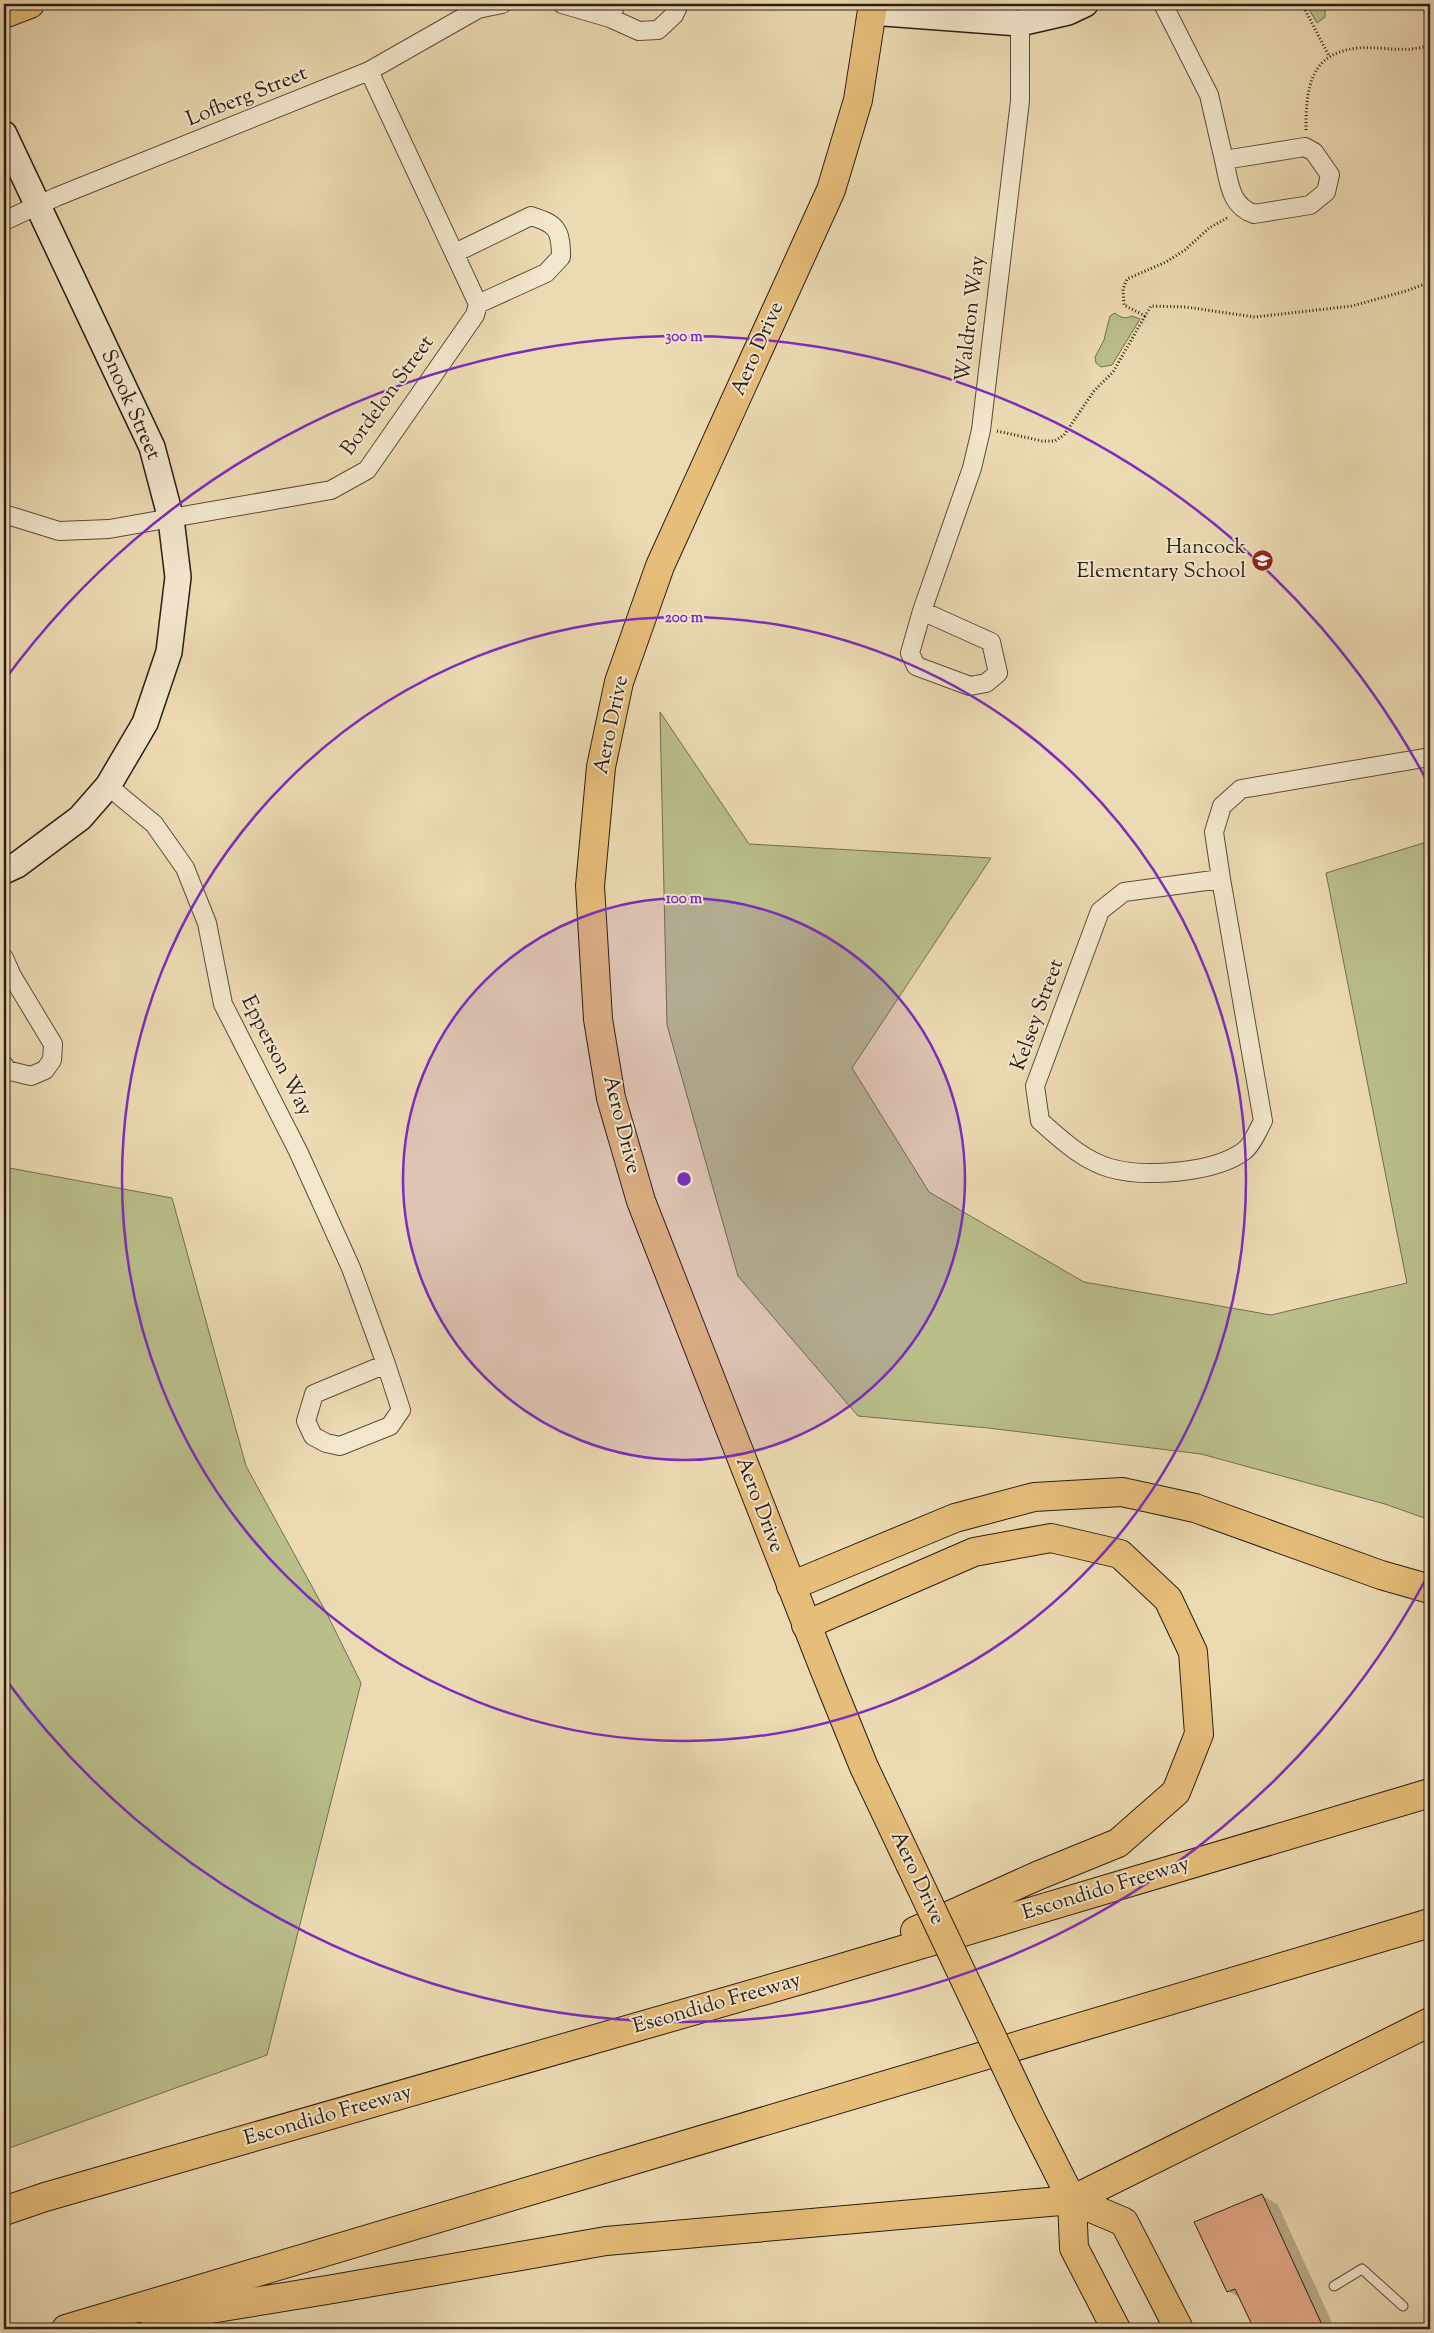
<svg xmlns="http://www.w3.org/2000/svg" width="1434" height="2333" viewBox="0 0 1434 2333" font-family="'Sorts Mill Goudy',serif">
	<rect width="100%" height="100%" fill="#ecdab2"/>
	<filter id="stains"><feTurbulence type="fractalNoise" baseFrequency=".004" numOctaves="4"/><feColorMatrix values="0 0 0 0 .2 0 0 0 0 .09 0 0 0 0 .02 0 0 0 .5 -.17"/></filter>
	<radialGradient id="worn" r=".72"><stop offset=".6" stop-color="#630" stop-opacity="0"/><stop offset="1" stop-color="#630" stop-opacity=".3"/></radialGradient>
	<path fill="#babf8a" stroke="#726e4f" d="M1306,4h19v13l-8,6z
		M1115,313c6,5 10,6 17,3l8,3 -28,46 -11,2 -5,-4 -1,-6 9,-17 6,-24z
		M660,712l89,132 242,14 -139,210 77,124 155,90 187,33 136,-32 -81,-410 104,-32v679l-45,-16 -184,-50 -213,-26 -130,-12 -120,-140 -71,-251z
		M4,1167l168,31 74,268 81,148 34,69 -94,372 -263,95z"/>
	<path fill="#0003" d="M1262,2195l16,10 57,124h-80l-13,-30 -14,-8z"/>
	<path fill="#e4ab8a" stroke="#2a1d14" d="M1262,2194l62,135h-70l-19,-40 -8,3 -33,-70z"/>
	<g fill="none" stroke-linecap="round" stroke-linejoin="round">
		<defs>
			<path id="lane" d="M1334,2286l28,-17 41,37"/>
			<path id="street" d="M562,4l48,14 29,13 19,-1 16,-15 5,-11
				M1163,4l46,91 15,65
				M610,18l6,-14
				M1305,147l9,5 16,23 -4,17 -16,13 -56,9c-24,-8 -25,-32 -30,-54z
				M4,221l52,-24 313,-126 109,-62 24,-5
				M455,253l76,-37c26,8 30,14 30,41l-15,16 -68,31
				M4,514l55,17 50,-2 222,-39 36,-20 108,-155 3,-11 -109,-233
				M922,611l50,-143 9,-38 39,-329v-78
				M922,611l69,31 7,31 -12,10 -16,3 -54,-20 -6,-13z
				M108,786l46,38 31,44 22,55 16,81 75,147 53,117 35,96
				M1221,879l42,242c-5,9 -11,24 -19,30 -29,22 -100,27 -134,17 -28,-8 -49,-29 -70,-47l-5,-35 65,-175 24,-19z
				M1221,879l-7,-47 8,-26 19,-17 189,-32
				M4,958l8,18
				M4,980l8,-4 41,68 -1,16 -7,10 -14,6 -25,-6 -2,-5
				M386,1364l15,46 -11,16 -50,20 -14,-3 -13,-7 -7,-15 8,-27z"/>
			<path id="secondary" d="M871,12l149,11 48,-11 17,-8
				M4,134l148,313 19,72 7,58 -9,75 -24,71 -37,63 -28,32 -63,47 -13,6"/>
			<path id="primary" d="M873,4l-15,96 -27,90 -171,376 -41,116 -18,85 -11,119 8,133 13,79 30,103 182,465 41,101 46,97
				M4,14l26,-10
				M1029,2115l43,85 2,48 42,81
				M1072,2200l52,22 55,107"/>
			<path id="highway" d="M791,1586l164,-68 79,-21 88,-5 73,16 186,67 49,14
				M806,1625l168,-73 77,-14 69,16 48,45 25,53 6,82 -23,58 -58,51 -81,33 -122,55
				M4,2211l41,-14 773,-222 612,-182
				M155,2318l178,-29 273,-48 466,-41 358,-178
				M66,2329l1364,-406"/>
		</defs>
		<use href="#lane" stroke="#5a4c3c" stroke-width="11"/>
		<use href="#street" stroke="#5a4c3c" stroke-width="20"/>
		<use href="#secondary" stroke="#2a1d14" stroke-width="28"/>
		<use href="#primary" stroke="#2a1d14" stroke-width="30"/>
		<use href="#highway" stroke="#2a1d14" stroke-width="30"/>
		<path stroke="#2a1d14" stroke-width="3" stroke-dasharray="1 2.5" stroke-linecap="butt" d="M1302,4l27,52
			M1306,130c0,-41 3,-77 52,-82 25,-2 47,6 72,-3
			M1227,218l-18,10 -24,22 -19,12 -39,17 -4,10 1,16 21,11 6,-10 35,1 69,10 97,-11 54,-15 24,-9
			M997,431l45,10h13l9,-6 30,-44 19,-19 32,-56"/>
		<use href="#lane" stroke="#f3e7cd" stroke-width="9"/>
		<use href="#street" stroke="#f3e7cd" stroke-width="18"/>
		<use href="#secondary" stroke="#f3e7cd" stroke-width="25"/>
		<use href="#primary" stroke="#e6bd79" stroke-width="28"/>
		<use href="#highway" stroke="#e6bd79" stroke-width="28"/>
		<defs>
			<path id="primary-bridge" d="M910,1864l119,251"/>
		</defs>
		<use href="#primary-bridge" stroke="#2a1d14" stroke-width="30" stroke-linecap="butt"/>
		<use href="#primary-bridge" stroke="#e6bd79" stroke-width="28"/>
	</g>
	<circle cx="684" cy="1179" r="281" fill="#7b2cbf" fill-opacity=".12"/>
	<g fill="none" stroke="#7b2cbf" stroke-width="2.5">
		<circle cx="684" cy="1179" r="281"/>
		<circle cx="684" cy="1179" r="562"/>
		<path d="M1428 1575A843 843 0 0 1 6 1680M6 678A843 843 0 0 1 1428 783"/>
	</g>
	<defs>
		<symbol id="school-disc" viewBox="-11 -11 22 22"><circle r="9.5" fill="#8f2418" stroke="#f3e7cd"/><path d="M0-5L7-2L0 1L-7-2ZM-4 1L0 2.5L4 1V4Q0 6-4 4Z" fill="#fff"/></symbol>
	</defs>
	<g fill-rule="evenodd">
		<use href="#school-disc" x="1250" y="548" width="25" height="25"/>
	</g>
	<g text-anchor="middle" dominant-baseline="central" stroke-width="4" stroke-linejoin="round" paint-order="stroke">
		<g font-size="21" fill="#2a1d14" stroke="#f3e7cd">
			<text transform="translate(247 97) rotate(-22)">Lofberg Street</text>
			<text transform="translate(971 319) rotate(-83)">Waldron Way</text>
			<text transform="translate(758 349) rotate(-66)">Aero Drive</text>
			<text transform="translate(388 396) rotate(-54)">Bordelon Street</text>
			<text transform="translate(130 405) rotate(66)">Snook Street</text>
			<text transform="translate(612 725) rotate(-78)">Aero Drive</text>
			<text transform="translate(1038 1015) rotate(-70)">Kelsey Street</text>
			<text transform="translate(276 1056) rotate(63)">Epperson Way</text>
			<text transform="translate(621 1125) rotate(76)">Aero Drive</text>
			<text transform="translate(759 1505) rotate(69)">Aero Drive</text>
			<text transform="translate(917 1878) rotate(65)">Aero Drive</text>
			<text transform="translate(1106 1889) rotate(-17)">Escondido Freeway</text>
			<text transform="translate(717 2004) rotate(-16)">Escondido Freeway</text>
			<text transform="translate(328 2116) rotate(-16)">Escondido Freeway</text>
		</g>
		<g font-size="21" fill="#2a1d14" stroke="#f3e7cd" text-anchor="end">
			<text x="1246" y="548">Hancock<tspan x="1246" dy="24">Elementary School</tspan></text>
		</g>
	</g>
	<circle cx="684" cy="1179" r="8" fill="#7b2cbf" stroke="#f3e7cd" stroke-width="2.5"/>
	<g font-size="15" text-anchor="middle" font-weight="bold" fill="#7b2cbf" stroke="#f3e7cd" stroke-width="4" stroke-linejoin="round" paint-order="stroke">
		<text x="684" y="341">300 m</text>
		<text x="684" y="622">200 m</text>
		<text x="684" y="903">100 m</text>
	</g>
	<rect width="1434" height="2333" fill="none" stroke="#ecdab2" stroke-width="20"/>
	<rect x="5" y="5" width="1424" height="2323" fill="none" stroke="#2a1d14" stroke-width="2.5"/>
	<rect x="10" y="10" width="1414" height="2313" fill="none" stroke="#2a1d14"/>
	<rect width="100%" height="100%" filter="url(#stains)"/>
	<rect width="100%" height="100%" fill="url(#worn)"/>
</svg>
